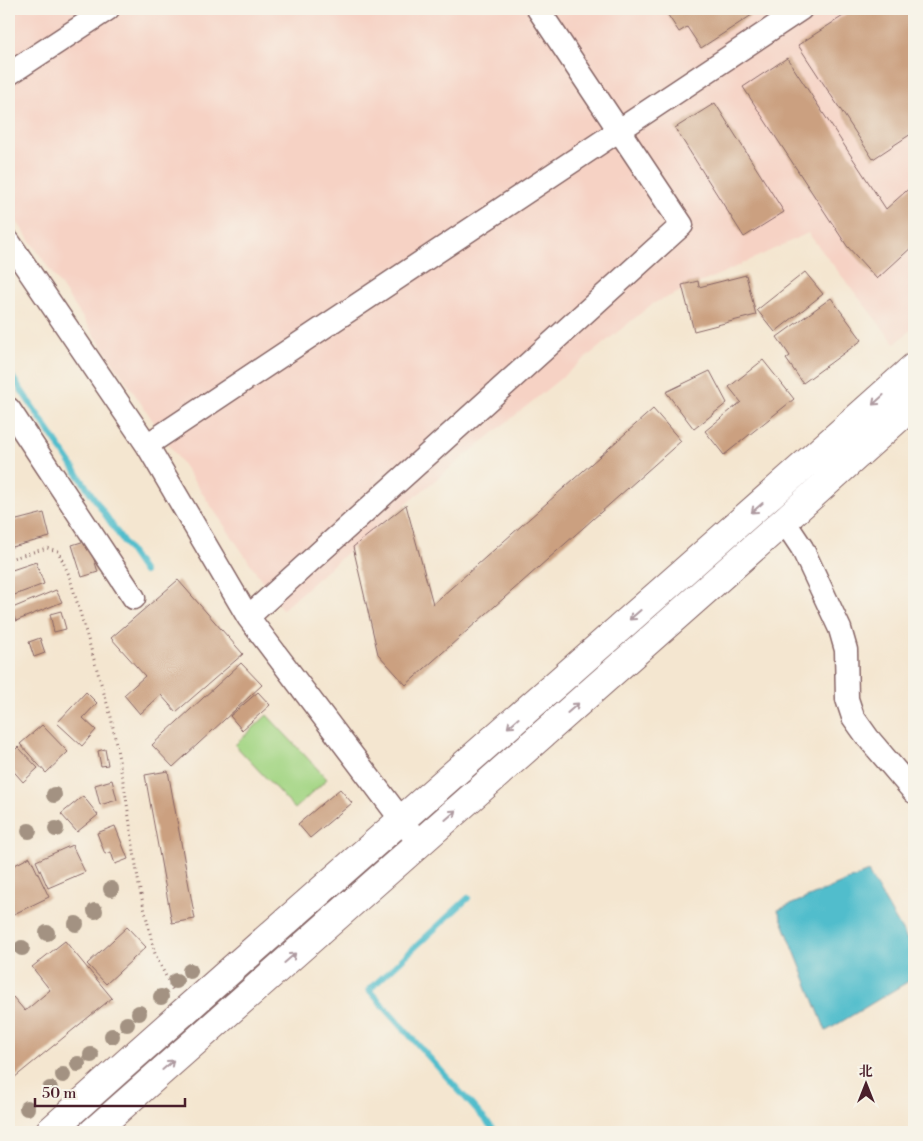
<svg xmlns="http://www.w3.org/2000/svg" width="923" height="1141" viewBox="0 0 923 1141" font-family="'Libre Bodoni','Noto Serif SC',serif">
	<rect width="100%" height="100%" fill="#f7f3e8"/>
	<filter id="ink" filterUnits="userSpaceOnUse"><feTurbulence type="fractalNoise" baseFrequency=".02" numOctaves="2"/><feDisplacementMap in="SourceGraphic" scale="10" xChannelSelector="R" yChannelSelector="G"/><feConvolveMatrix kernelMatrix="1 2 1 2 8 2 1 2 1" color-interpolation-filters="sRGB"/></filter>
	<filter id="wash" filterUnits="userSpaceOnUse"><feTurbulence type="fractalNoise" baseFrequency=".0096" numOctaves="4" result="noise"/><feDisplacementMap in="SourceGraphic" scale="20" xChannelSelector="R" yChannelSelector="G"/><feGaussianBlur stdDeviation="1.12" result="paint"/><feColorMatrix in="noise" values="0 0 0 0 0 0 0 0 0 0 0 0 0 0 0 0 0 1.4 0 .05"/><feComposite in="paint" operator="in"/></filter>
	<g filter="url(#wash)">
		<rect width="100%" height="100%" fill="#f4e6d0"/>
		<path fill="#f6d2c4" d="M9,9h905v318l-19,17 -87,-111 -81,38 -75,33 -299,243 -71,63 -273,-400z"/>
		<path fill="#a4d685" stroke="#777a58" d="M267,715l60,64 -32,30 -60,-64z"/>
		<path fill="#51bdcc" stroke="#4e6e7c" d="M868,872l46,79v27l-88,53 -48,-121z"/>
		<g fill="none" stroke-linecap="round" stroke-linejoin="round">
			<path stroke="#51bdcc" stroke-width="6" d="M9,372l135,200
				M468,898l-99,92 127,142"/>
		</g>
		<g id="blocks">
			<path fill="#cba080" d="M664,9h92l2,2 -57,37 -14,-21 -8,5z
				M854,9h60v123l-41,27 -75,-114z
				M787,58l99,151 28,-25v61l-37,34 -30,-33 -104,-159z
				M715,103l69,109 -40,25 -69,-109z
				M805,272l18,22 -48,38 -18,-22z
				M746,275l10,40 -62,16 -12,-46 16,-4 1,6z
				M831,298l31,42 -59,43 -17,-24 4,-3 -13,-19z
				M763,360l31,39 -70,56 -19,-24 36,-29 -12,-15z
				M710,371l17,32 -33,26 -28,-37z
				M653,409l28,32 -275,244 -28,-31 -25,-107 53,-42 27,99z
				M44,513l6,24 -38,10 -3,-12v-13z
				M88,540l10,32 -16,5 -10,-32z
				M36,562l8,22 -35,13v-26z
				M178,580l65,74 -67,58 -15,-17 -21,19 -16,-19 21,-19 -34,-38z
				M56,590l6,12 -46,19 -6,-12z
				M61,611l5,18 -12,3 -4,-18z
				M40,638l5,15 -11,4 -5,-15z
				M241,663l21,22 -89,82 -21,-22z
				M86,692l11,11 -14,15 13,12 -14,16 -25,-23z
				M258,692l12,13 -28,25 -12,-14z
				M42,725l26,27 -22,21 -26,-29z
				M18,747l20,21 -15,14 -14,-16v-10z
				M105,749l3,16 -7,1 -3,-15z
				M168,771l27,148 -23,4 -27,-148z
				M112,780l5,20 -17,5 -5,-20z
				M340,789l12,14 -42,35 -12,-14z
				M83,796l15,19 -21,17 -16,-18z
				M115,826l13,33 -13,5 -4,-12 -6,2 -8,-21z
				M72,845l13,27 -37,16 -12,-27z
				M30,857l19,40 -35,17 -5,-10v-36z
				M127,927l19,20 -40,37 -19,-20z
				M65,941l47,57 -103,84v-81l4,-4 12,14 25,-21 -18,-23z"/>
		</g>
	</g>
	<g filter="url(#ink)">
		<use href="#blocks" fill-opacity="0" stroke="#866565" stroke-width="1"/>
		<g fill="none" stroke-linecap="round" stroke-linejoin="round">
			<defs>
				<path id="minor" d="M9,74l99,-65
					M9,242l138,203 101,172 164,217
					M9,409l125,189
					M147,445l654,-436
					M784,521l18,27 38,81 6,21 1,49 6,18 15,21 46,54
					M248,617l434,-392 -144,-216"/>
				<path id="highway" d="M49,1132c286,-257 579,-508 865,-765
					M93,1132l691,-611 130,-117"/>
			</defs>
			<use href="#minor" stroke="#866565" stroke-width="25"/>
			<use href="#highway" stroke="#866565" stroke-width="30"/>
			<path stroke="#866565" stroke-width="3" stroke-dasharray="1 4" stroke-linecap="butt" d="M9,559l38,-11 11,3 11,24 42,142 15,80 13,89 16,68 18,37"/>
			<use href="#minor" stroke="#fff" stroke-width="22"/>
			<use href="#highway" stroke="#fff" stroke-width="28"/>
		</g>
		<g fill="#a39282">
			<circle cx="54" cy="795" r="8"/>
			<circle cx="56" cy="829" r="8"/>
			<circle cx="29" cy="831" r="8"/>
			<circle cx="111" cy="889" r="8"/>
			<circle cx="95" cy="911" r="8"/>
			<circle cx="76" cy="924" r="8"/>
			<circle cx="47" cy="933" r="8"/>
			<circle cx="22" cy="948" r="8"/>
			<circle cx="190" cy="971" r="8"/>
			<circle cx="176" cy="981" r="8"/>
			<circle cx="161" cy="997" r="8"/>
			<circle cx="139" cy="1013" r="8"/>
			<circle cx="127" cy="1024" r="8"/>
			<circle cx="112" cy="1036" r="8"/>
			<circle cx="91" cy="1055" r="8"/>
			<circle cx="78" cy="1064" r="8"/>
			<circle cx="63" cy="1075" r="8"/>
			<circle cx="50" cy="1089" r="8"/>
			<circle cx="27" cy="1108" r="8"/>
		</g>
		<defs><path id="oneway-shaft" d="M-6 0H5M1.5-3L5.5 0L1.5 3" fill="none" stroke-width="1.6" stroke-linecap="round" stroke-linejoin="round" transform="scale(1.25)"/></defs>
		<g stroke="#ae9aa0">
			<use href="#oneway-shaft" transform="translate(878 400) rotate(138)"/>
			<use href="#oneway-shaft" transform="translate(757 508) rotate(139)"/>
			<use href="#oneway-shaft" transform="translate(635 615) rotate(139)"/>
			<use href="#oneway-shaft" transform="translate(573 708) rotate(-41)"/>
			<use href="#oneway-shaft" transform="translate(513 723) rotate(139)"/>
			<use href="#oneway-shaft" transform="translate(451 815) rotate(-41)"/>
			<use href="#oneway-shaft" transform="translate(290 958) rotate(-41)"/>
			<use href="#oneway-shaft" transform="translate(168 1065) rotate(-41)"/>
		</g>
	</g>
	<rect width="923" height="1141" fill="none" stroke="#f7f3e8" stroke-width="30"/>
	<g transform="translate(866 1084)" stroke="#f7f3e8" stroke-width="4" paint-order="stroke">
	<path d="M0-4L9 19L0 12L-9 19Z" fill="#4a1f2b"/>
	<text y="-8" font-size="14" font-weight="bold" text-anchor="middle" fill="#4a1f2b">北</text>
	</g>
	<path d="M35 1098v8h150v-8" fill="none" stroke="#4a1f2b" stroke-width="2.5"/>
	<text x="42" y="1098" font-size="15" fill="#4a1f2b" stroke="#f7f3e8" stroke-width="4" paint-order="stroke">50 m</text>
</svg>
